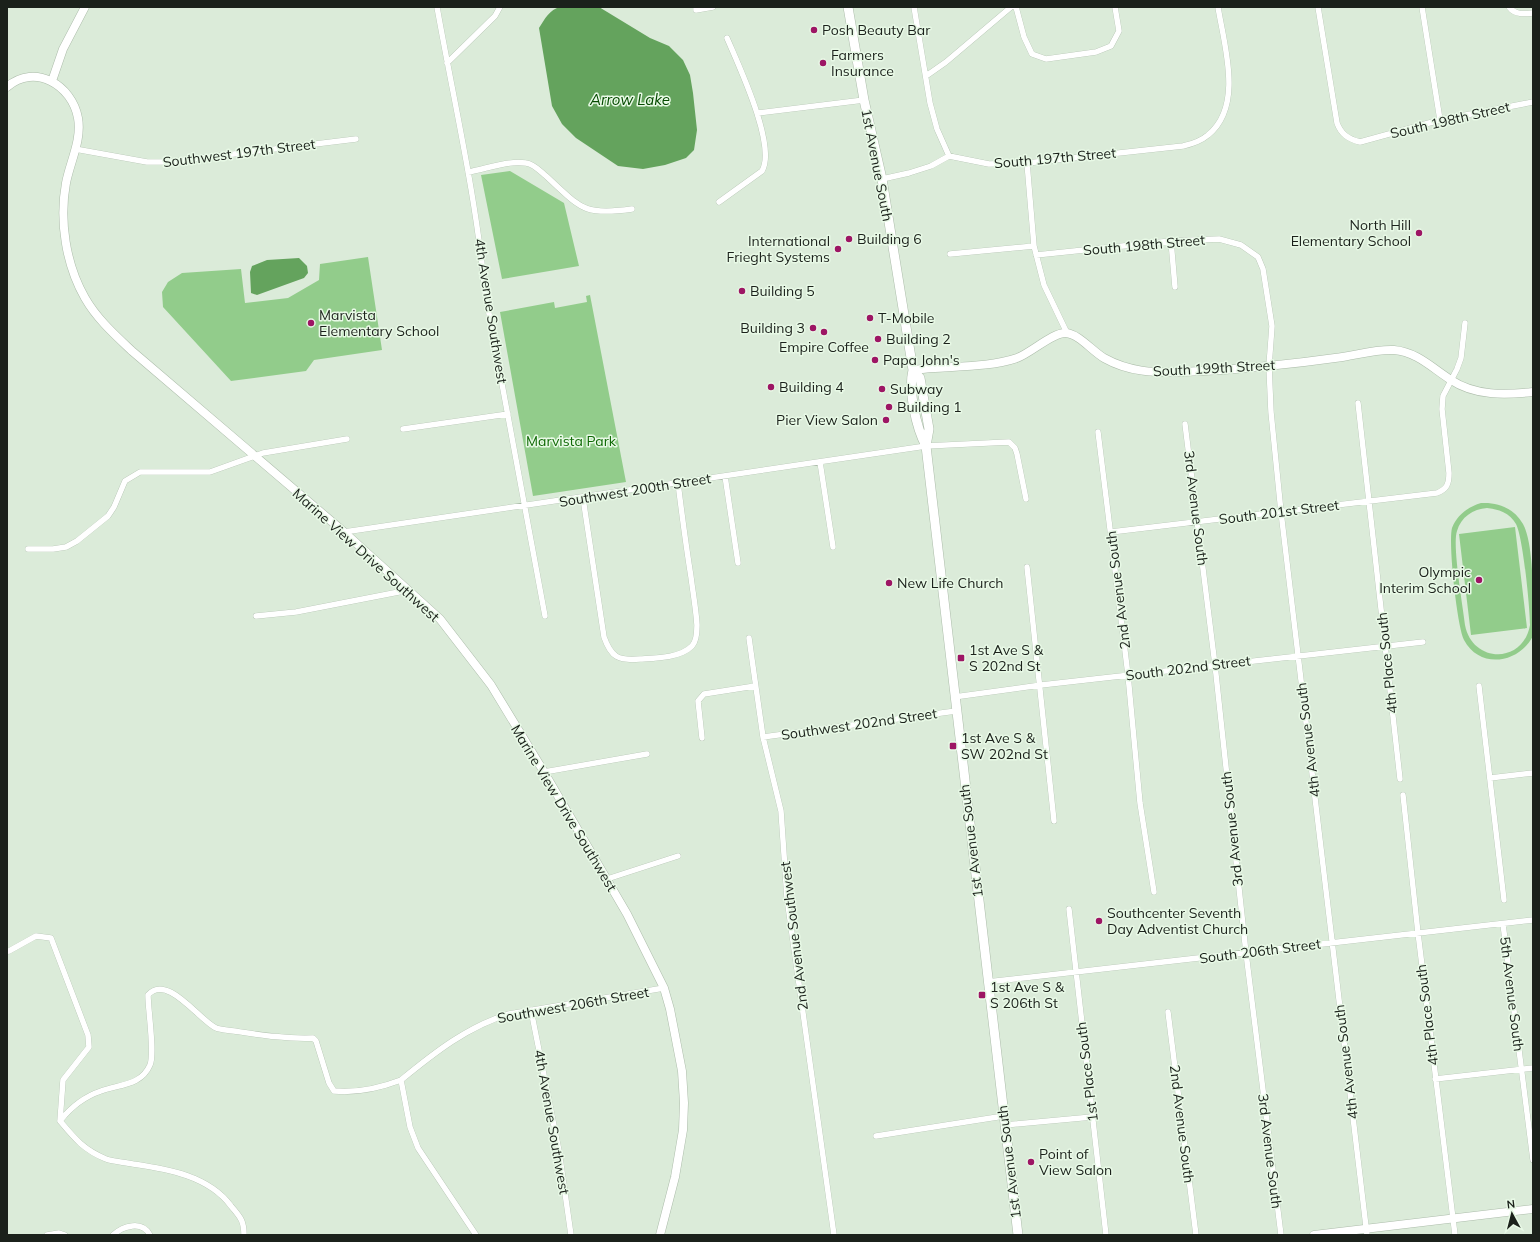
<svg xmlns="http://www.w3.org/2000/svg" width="1540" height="1242" viewBox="0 0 1540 1242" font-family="Mulish,sans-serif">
	<rect width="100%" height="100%" fill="#dbebd9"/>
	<path fill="#92cc8b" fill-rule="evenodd" d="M510,171l54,32 15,63 -77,13 -21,-104z
		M368,257l14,93 -68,10 -8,11 -75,10 -68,-74 -1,-15 6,-10 14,-9 59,-4 4,34 43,-5 31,-18 1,-16z
		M590,295l36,187 -93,14 -33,-184 54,-10 1,6 32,-6 -1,-6z
		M1481,503c17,-1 33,5 42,21 12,22 10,86 10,112 -14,27 -53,34 -69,4 -7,-14 -16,-97 -12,-112 5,-13 16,-21 29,-25zM1487,508c11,1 23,5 29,16 7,13 14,84 14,101 -7,40 -58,38 -65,0 -2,-18 -13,-80 -8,-94 4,-14 16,-22 30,-23z
		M1515,527l12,101 -56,7 -12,-101z"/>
	<path fill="#64a35d" d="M560,7h39l51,31 19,8 14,14 7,15 3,18 4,37 -3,20 -8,8 -21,7 -22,4 -25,-3 -42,-28 -14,-14 -10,-18 -13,-78c5,-8 11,-19 21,-21z
		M299,258l8,8 1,7 -4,5 -47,17 -6,-2 -1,-21 2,-6 15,-6z"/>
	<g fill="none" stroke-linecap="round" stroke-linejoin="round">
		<defs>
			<path id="street" d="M437,7c17,95 39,189 48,285l60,324
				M696,7v3l17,-3
				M914,7l16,96 7,26 12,27
				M1016,7l8,30 8,17 14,5 50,-7 15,-6 8,-15 -4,-24
				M1318,7l19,116c4,11 11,16 23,19l80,-22 93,-18
				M1422,7l18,113
				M1509,7c6,8 15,7 24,6
				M447,63l48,-47 5,-9
				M926,76l20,-14 65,-55
				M758,113l106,-13
				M75,149l72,13h22l187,-23
				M1027,163l7,83 10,39 23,48
				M468,172c18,-3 40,-12 58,-9 8,1 14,8 20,13 35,32 37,40 86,33
				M882,179l27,-6 22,-7 18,-10 40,8 38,-1 156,-17c9,-2 18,-5 25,-11 36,-29 16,-90 10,-128
				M719,202l43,-31c15,-25 -24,-107 -35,-133
				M1171,241l4,46
				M950,254l84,-8
				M1036,255l135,-14 48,-2 22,6 17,12 5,12 9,57 -3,40 2,46 10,100 86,723
				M1358,403l42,376
				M1185,424l30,241 31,288 35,282
				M403,429l105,-15
				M1098,432l30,243 12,128 14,89
				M820,462l13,85
				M725,476l13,87
				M583,498l21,139c7,20 14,24 36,22 16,-1 40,-1 52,-13 4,-4 5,-15 5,-21 -1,-16 -4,-32 -6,-48 -5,-31 -9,-62 -13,-94
				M344,532l582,-86 83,-4 6,6 2,6 9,45
				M1111,532l326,-39c10,-4 12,-9 12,-20l-7,-64 1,-13 14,-27 4,-11 4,-35
				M28,549h25l13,-2 11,-6 31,-25 6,-9 11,-26 15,-9h70l53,-19 84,-14
				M1027,567l27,254
				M256,616l40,-4 113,-22
				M749,638l14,99 18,74 6,87 47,337
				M1479,686l25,214
				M954,697l87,-12 382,-43
				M763,737l193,-26
				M702,738l-4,-37 6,-7 51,-8
				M544,772l103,-18
				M1490,778l43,-5
				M1403,795l15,138 37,302
				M607,879l71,-23
				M1069,909l37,326
				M1503,924l30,236
				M9,951l27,-15 15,2 37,97 1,12 -26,33 -3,41c15,18 24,29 46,38 8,3 19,3 27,5 35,5 76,12 98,42 9,11 13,14 13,29
				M987,982l546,-62
				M531,1010l28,141 12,84
				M1168,1012l28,223
				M1435,1079l98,-11
				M401,1080l9,47 8,21 58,87
				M60,1121c11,-14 23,-24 41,-30 18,-7 40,-5 49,-26 5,-12 -2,-55 -2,-70 19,-22 51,25 68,33 5,2 12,2 18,3 27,4 52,8 79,7l3,3 13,42 5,8c22,2 46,-3 67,-11 33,-27 67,-54 108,-66l155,-26
				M1005,1125l87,-8
				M876,1136l128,-20
				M47,1235l12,-2 6,2
				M113,1235c10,-9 29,-15 37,0"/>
			<path id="secondary" d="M52,81l11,-32 22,-42
				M7,87c28,-24 65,-2 71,31 4,22 -8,44 -12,65 -7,38 0,82 19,115 12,21 30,37 47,53l212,181 96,87 51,66 53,87 83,142 37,74 6,21 12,62 2,32 -1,27 -8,47 -15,58
				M913,370c34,-5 71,-1 104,-12 14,-5 36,-26 49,-25 13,1 26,18 38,25 25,14 50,15 78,14 52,-2 103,-7 153,-14 19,-2 39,-9 59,-8 23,2 38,18 57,30 24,16 54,15 82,12
				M1314,1235l219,-26"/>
			<path id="primary" d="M848,7l16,93 18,79 31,191c-5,21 3,57 13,76
				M913,370l7,8 9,51 -3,17 92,789"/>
		</defs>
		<use href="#street" stroke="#acbcaa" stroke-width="6"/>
		<use href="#secondary" stroke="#acbcaa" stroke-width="9"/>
		<use href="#primary" stroke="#acbcaa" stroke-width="10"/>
		<use href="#street" stroke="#fff" stroke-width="5.5"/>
		<use href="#secondary" stroke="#fff" stroke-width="8"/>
		<use href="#primary" stroke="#fff" stroke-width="9"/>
	</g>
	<g fill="#9d1564" stroke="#e8f9e6" stroke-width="1.5">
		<circle cx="814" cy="30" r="4"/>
		<circle cx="823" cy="63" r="4"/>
		<circle cx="1419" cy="233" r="4"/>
		<circle cx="849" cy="239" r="4"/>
		<circle cx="838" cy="249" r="4"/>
		<circle cx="742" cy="291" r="4"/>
		<circle cx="870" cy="318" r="4"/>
		<circle cx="311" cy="323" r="4"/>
		<circle cx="813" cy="328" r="4"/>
		<circle cx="824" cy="332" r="4"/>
		<circle cx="878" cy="339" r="4"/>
		<circle cx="875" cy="360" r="4"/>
		<circle cx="771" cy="387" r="4"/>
		<circle cx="882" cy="389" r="4"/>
		<circle cx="889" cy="407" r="4"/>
		<circle cx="886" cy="420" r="4"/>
		<circle cx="1479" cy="580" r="4"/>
		<circle cx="889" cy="583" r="4"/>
		<rect x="957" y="654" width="8" height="8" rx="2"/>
		<rect x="949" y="742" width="8" height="8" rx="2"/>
		<circle cx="1099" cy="921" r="4"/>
		<rect x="978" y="991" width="8" height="8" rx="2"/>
		<circle cx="1031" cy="1162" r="4"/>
	</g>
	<g text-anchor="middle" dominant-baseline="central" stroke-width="3" stroke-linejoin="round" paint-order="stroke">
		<g font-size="14" fill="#1b211b" stroke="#e8f9e6" text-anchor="start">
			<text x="822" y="30">Posh Beauty Bar</text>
			<text x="831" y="55">Farmers<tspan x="831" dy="16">Insurance</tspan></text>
			<text x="1411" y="225" text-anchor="end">North Hill<tspan x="1411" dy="16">Elementary School</tspan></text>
			<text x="857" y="239">Building 6</text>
			<text x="830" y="241" text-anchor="end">International<tspan x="830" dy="16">Frieght Systems</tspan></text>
			<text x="750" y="291">Building 5</text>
			<text x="319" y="315">Marvista<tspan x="319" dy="16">Elementary School</tspan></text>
			<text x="878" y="318">T-Mobile</text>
			<text x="805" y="328" text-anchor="end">Building 3</text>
			<text x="886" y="339">Building 2</text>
			<text x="824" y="347" text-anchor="middle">Empire Coffee</text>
			<text x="883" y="360">Papa John's</text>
			<text x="779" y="387">Building 4</text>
			<text x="890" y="389">Subway</text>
			<text x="897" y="407">Building 1</text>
			<text x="878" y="420" text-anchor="end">Pier View Salon</text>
			<text x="1471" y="572" text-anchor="end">Olympic<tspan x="1471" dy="16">Interim School</tspan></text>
			<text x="897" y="583">New Life Church</text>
			<text x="969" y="650">1st Ave S &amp;<tspan x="969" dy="16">S 202nd St</tspan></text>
			<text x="961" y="738">1st Ave S &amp;<tspan x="961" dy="16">SW 202nd St</tspan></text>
			<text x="1107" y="913">Southcenter Seventh<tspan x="1107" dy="16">Day Adventist Church</tspan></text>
			<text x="990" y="987">1st Ave S &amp;<tspan x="990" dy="16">S 206th St</tspan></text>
			<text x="1039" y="1154">Point of<tspan x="1039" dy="16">View Salon</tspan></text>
		</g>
		<g font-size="14" fill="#1b211b" stroke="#e8f9e6">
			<text transform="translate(1450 120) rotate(-13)">South 198th Street</text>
			<text transform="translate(239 153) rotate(-7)">Southwest 197th Street</text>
			<text transform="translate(1055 158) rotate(-5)">South 197th Street</text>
			<text transform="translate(877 165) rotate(79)">1st Avenue South</text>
			<text transform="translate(1144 245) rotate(-5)">South 198th Street</text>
			<text transform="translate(491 311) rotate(81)">4th Avenue Southwest</text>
			<text transform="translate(1214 368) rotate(-3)">South 199th Street</text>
			<text transform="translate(635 490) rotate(-9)">Southwest 200th Street</text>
			<text transform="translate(1196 508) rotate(83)">3rd Avenue South</text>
			<text transform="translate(1279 512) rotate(-7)">South 201st Street</text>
			<text transform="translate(366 555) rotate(42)">Marine View Drive Southwest</text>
			<text transform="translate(1118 590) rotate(-97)">2nd Avenue South</text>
			<text transform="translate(1387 663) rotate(-96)">4th Place South</text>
			<text transform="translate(1188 668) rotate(-7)">South 202nd Street</text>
			<text transform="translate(859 724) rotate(-8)">Southwest 202nd Street</text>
			<text transform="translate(1308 740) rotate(-97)">4th Avenue South</text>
			<text transform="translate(564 808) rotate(59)">Marine View Drive Southwest</text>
			<text transform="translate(1232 829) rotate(-96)">3rd Avenue South</text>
			<text transform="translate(971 841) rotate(-97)">1st Avenue South</text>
			<text transform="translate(794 936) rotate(-97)">2nd Avenue Southwest</text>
			<text transform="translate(1260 951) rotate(-7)">South 206th Street</text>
			<text transform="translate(1512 994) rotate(83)">5th Avenue South</text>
			<text transform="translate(573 1005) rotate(-10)">Southwest 206th Street</text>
			<text transform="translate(1427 1015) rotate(-97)">4th Place South</text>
			<text transform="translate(1346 1062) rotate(-97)">4th Avenue South</text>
			<text transform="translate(1087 1072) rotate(-97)">1st Place South</text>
			<text transform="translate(552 1122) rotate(80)">4th Avenue Southwest</text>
			<text transform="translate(1182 1124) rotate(83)">2nd Avenue South</text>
			<text transform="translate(1270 1151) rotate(83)">3rd Avenue South</text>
			<text transform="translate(1009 1162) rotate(-97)">1st Avenue South</text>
		</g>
		<g font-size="14" fill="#0f6905" stroke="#e8f9e6">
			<text x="571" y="441">Marvista Park</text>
		</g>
		<g font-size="15" font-style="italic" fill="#054a00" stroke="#e8f9e6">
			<text x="630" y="99">Arrow Lake</text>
		</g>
	</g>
	<rect width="1540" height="1242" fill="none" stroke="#1b211b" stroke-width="16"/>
	<g transform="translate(1512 1214) rotate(353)" stroke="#e8f9e6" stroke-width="3" paint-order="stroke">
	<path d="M0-3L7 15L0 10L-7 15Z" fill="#1b211b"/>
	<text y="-6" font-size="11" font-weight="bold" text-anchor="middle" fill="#1b211b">N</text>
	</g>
</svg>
